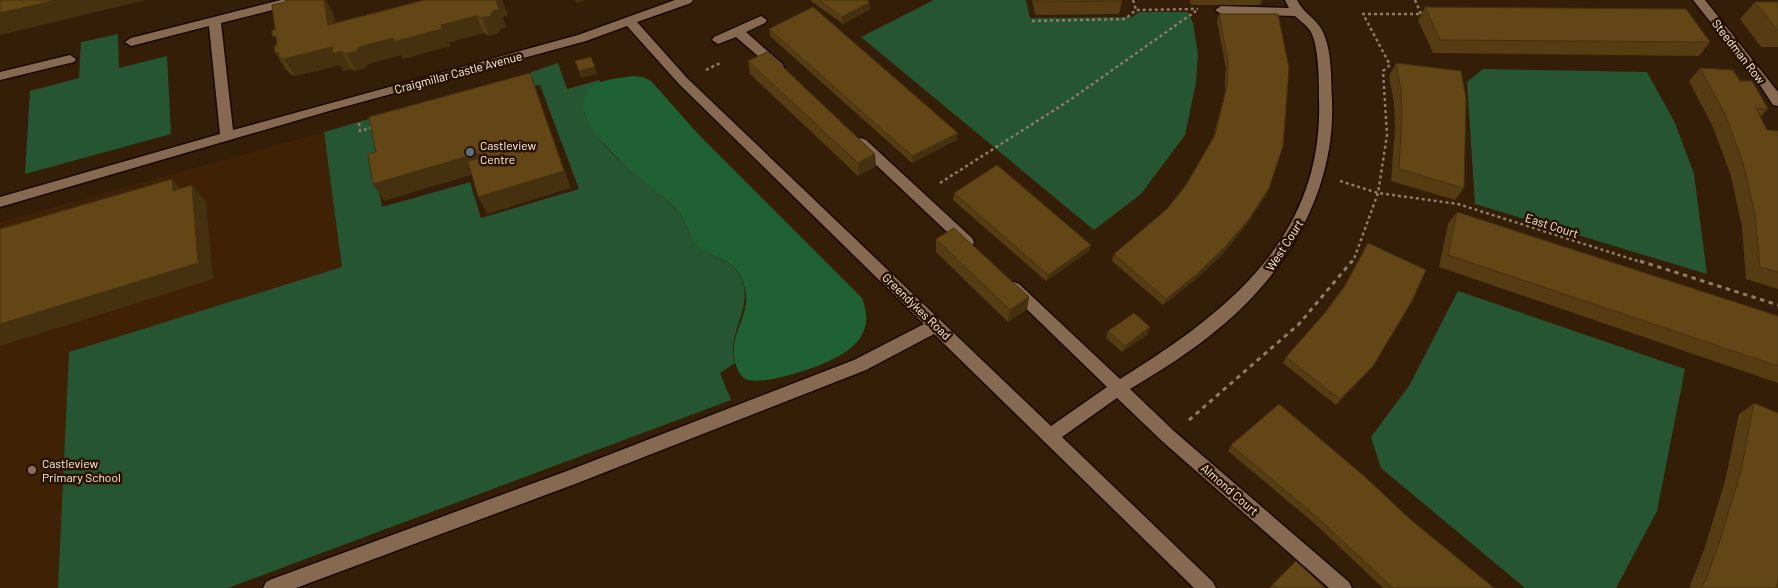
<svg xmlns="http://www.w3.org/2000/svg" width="1778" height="588" viewBox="0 0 1778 588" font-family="Barlow,sans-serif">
	<rect width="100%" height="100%" fill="#351e07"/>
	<path fill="#3f2206" d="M324,132l18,135 -273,85 -11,236h-58v-366z"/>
	<path fill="#265532" d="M934,0h92l4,18 102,-1 7,-5h49l5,11 5,31 -2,29 -11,52 -44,59 -47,36 -233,-193z
		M118,34l1,34 48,-12 4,78 -146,40 5,-83 49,-13 2,-36z
		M558,63l9,26 32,-9 2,3 -4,1 -13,29c7,12 14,25 23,35 9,11 21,18 32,27 14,11 27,24 39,37 10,11 10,26 22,35 14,12 34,14 41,31 14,30 -16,56 -6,85l-15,10 11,27 -503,188h-170l11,-236 273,-85 -18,-135 93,-27 -35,60 -8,2 8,40 88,-25 11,36 98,-29 -39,-104 -10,2 -4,-13z
		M1483,69l164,3 28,51 19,51 13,100 -232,-70 -8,-122z
		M1458,291l227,78 -28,142 -41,77h-91l-144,-120 -10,-31 38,-51z"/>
	<path fill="#206133" d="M632,76l11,1 8,4 48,54 163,163c5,13 7,27 -2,40 -7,10 -18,17 -29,22 -16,8 -73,28 -87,18 -4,-3 -7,-9 -8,-13 -8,-24 7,-40 10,-62 1,-8 -1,-18 -5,-26 -8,-17 -28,-19 -42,-30 -8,-7 -10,-16 -15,-26 -4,-8 -10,-14 -16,-20 -20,-19 -118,-86 -73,-116 10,-6 25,-7 37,-9z"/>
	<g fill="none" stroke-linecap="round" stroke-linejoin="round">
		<defs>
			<path id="minor" d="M281,0h21l-2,3 -79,20 12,107 345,-95 97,-35h18l-2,3 -54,19 50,56 364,348 56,-39 -98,-95 -2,-4 2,-4 5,-2 5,2 101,95c106,-66 204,-141 199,-280 0,-18 0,-51 -8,-67 -4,-7 -11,-11 -16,-16l-74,-2 -6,-4 6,-4 68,2 -4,-8h12c6,13 20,19 26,32 9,19 8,47 9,68 4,90 -45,173 -114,229 -27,23 -58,42 -88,60l45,43 174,150 3,6h-23l-166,-146 -46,-44 -55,39 151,145 3,6h-22l-260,-254 -68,36 -291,114 -279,104h-33l3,-6 6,-3 295,-108 287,-111 70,-36 -245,-240 -52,-58 -41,15 -250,68 -336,98v-10l220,-63 -11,-108 -78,20 -6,-4 6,-4z
				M1693,0h12l73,92v14l-5,-1 -17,-26z
				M761,16l6,4 -2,3 -19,9 36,32 2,3 -2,3h-8l-38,-33 -18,7 -6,-4 2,-3z
				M70,55l6,4 -2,3 -74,18v-8z
				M861,138l5,2 106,98 2,4 -2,4 -5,2 -5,-2 -106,-100 -2,-3 2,-3z"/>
		</defs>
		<use href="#minor" stroke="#1b0700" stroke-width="3"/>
		<path stroke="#8e7b69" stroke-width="2.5" stroke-dasharray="3 3" stroke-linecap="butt" d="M1133,0l3,10
			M1415,0l6,14
			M1032,21l93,-2 11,-9 62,-1
			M706,70l14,-7
			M359,123l1,8 13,-4
			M1340,181l38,12 80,11 186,59
			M940,183l130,-83 126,-89
			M1351,263l3,-4 24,-66 9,-58 -4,-64 7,-6 -27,-51h62"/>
		<path stroke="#8e7b69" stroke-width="3" stroke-dasharray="4.5 4.5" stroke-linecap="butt" d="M1640,261l138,44
			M1189,420l110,-96 53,-63"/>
		<use href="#minor" fill="#856951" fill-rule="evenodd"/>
	</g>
	<path fill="#553c13" d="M425,0l83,15 -6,2 4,10 -6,2 -2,4 -9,3 -5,-3 -35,9 1,4 -23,6 -24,7 -2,-4 -33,9 -3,4 -9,3 -5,-2 -8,2 -3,-6 -45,11 -5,-2 -3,-4h-1l-11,-17 2,-8 -2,-15 57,-19 3,12z
		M811,0h56l3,9 -27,15 -32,-23z
		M1032,0h90v1l-3,13 -84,1z
		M1190,0h72l-2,5h-69z
		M1755,2h23v45h-17l-21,-28z
		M1425,7l285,35 -11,14 -266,-3 -15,-33z
		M1219,14l50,174 -3,7 -20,30 -24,30 -27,25 -32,25 -51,-44 2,-7 53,-45 19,-24 27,-47 12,-45v-14l1,-10 -9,-48z
		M769,29l188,111 -45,23 -142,-127z
		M748,61l128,105 -18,10 -108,-102z
		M1396,63l68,125 -9,12 -64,-19 4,-54 -1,-24 -5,-27z
		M1700,68l40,13 28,28 -8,8 7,13 11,1v158l-32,-10 -4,-52 -11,-51 -18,-49 -24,-46z
		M954,193l135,58 -43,30 -93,-81z
		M1457,212l321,104v67l-339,-116 9,-43z
		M936,239l93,58 -2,12 -19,13 -72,-70z
		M1368,243v129l-32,33 -53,-42 3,-6 38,-43 19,-26z
		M1108,331l40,3 -26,18 -16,-14z
		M1754,403l24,10v175h-89l15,-38 21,-69 14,-67z
		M1231,445l180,75 83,68h-111l-69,-65 -86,-72z
		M1273,584l52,4h-56z"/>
	<path fill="#45310f" d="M57,0h89l-146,35v-22z
		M324,0h2l6,11 6,31 -10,-17z
		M496,0h6l6,15 -6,2 4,10 -6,2 -2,4 -9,3 -7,-18z
		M575,0h11l-10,3z
		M870,2v7l-27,15 -1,-7z
		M476,16l8,17 -35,9 1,4 -47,13 -2,-4 -33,9 -3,4 -9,3 -10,-17 13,-7z
		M332,47l9,4 10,18 -8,2 -3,-6 -45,11 -11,-17z
		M278,52l1,5 8,13h-1l-11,-17z
		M595,67l2,7 -16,4 -2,-7z
		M530,73l41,115 -84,26 -9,-17z
		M958,133l-1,7 -45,23v-7z
		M479,153l8,17 -103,31 -11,-17z
		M875,154l1,12 -18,10v-13z
		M172,179l15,17 -14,-5z
		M192,185l14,17 7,77 -213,67v-22z
		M1269,188l-3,7 -20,30 -24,30 -27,25 -32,25 3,-6z
		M1091,245l-2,6 -43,30 2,-6z
		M1029,297l-2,12 -19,13 2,-12z
		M1150,327l-2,7 -26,18 3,-6z
		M1373,366l-5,6 -32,33 4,-6z"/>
	<path fill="#634616" stroke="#45310f" d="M0,0h57l-57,13z
		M285,0h39l4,25 97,-25h71l3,10 -6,1 -2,5 -9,2 -6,-2 -35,9 1,4 -23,6 -25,7 -1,-4 -34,9 -3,4 -10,3 -5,-3 -8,3 -1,-7 -48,12 -5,-2 -1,-5 -3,1 -1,-7 3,-1 -1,-9 -3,1 -1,-4v-3h3l-3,-25 14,-3z
		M819,0h48l3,2 -28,15z
		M1036,0h86v1l-85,1z
		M1755,2h23v28h-1z
		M813,7l145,126 -46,23 -143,-127z
		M1425,7l261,2 24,33 -270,-2z
		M1219,14h59l11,54 -6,78 -14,42 -20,31 -25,29 -27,26 -31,25 -52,-45 53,-45 19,-24 29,-50 12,-49 1,-14v-10z
		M767,52l108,102 -17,9 -110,-102z
		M591,57l4,10 -16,4 -4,-10z
		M1396,63l65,8 5,28 -2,89 -65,-19 3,-55 -1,-24z
		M1700,68l33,2 7,11h12l16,28 -12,-1 11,22 11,1v141l-18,-5 -5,-53 -12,-51 -18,-49z
		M530,73l34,98 -86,26 -10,-36 12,-3 -1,-5 -106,31 -5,-30 8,-2 -7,-35z
		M997,165l94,80 -43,30 -94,-82z
		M172,179l1,12 19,-6 6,78 -198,61v-95z
		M1457,212l321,104v50l-330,-111z
		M954,228l75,69 -19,13 -74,-71z
		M1368,243l58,27 -14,31 -39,65 -33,33 -54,-42 38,-43 21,-28z
		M1134,313l16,14 -25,19 -17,-15z
		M1754,403l24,10v167l-2,8h-75l6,-11 13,-37 21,-69z
		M1279,404l85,72 47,44 83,68h-101l-75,-70 -87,-73z
		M1296,561l29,27h-48l-4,-4z"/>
	<circle fill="#5c6f8a" stroke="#2a1401" stroke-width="2" cx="470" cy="152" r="5"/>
	<circle fill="#8d6e63" stroke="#2a1401" stroke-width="2" cx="32" cy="470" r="5"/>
	<g text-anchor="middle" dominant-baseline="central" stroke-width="5" stroke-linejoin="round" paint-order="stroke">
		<g font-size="12" fill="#fff2e7" stroke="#2a1401">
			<text transform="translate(1739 51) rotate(52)">Steedman Row</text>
			<text transform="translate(458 72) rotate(-15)">Craigmillar Castle Avenue</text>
			<text transform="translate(1552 225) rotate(18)">East Court</text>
			<text transform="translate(1284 245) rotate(-57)">West Court</text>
			<text transform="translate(917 306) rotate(44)">Greendykes Road</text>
			<text transform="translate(1230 489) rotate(41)">Almond Court</text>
		</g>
		<g font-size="12" fill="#fff2e7" stroke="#2a1401" text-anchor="start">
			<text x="480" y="145">Castleview<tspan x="480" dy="14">Centre</tspan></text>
			<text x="42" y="463">Castleview<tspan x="42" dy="14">Primary School</tspan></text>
		</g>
	</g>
</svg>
